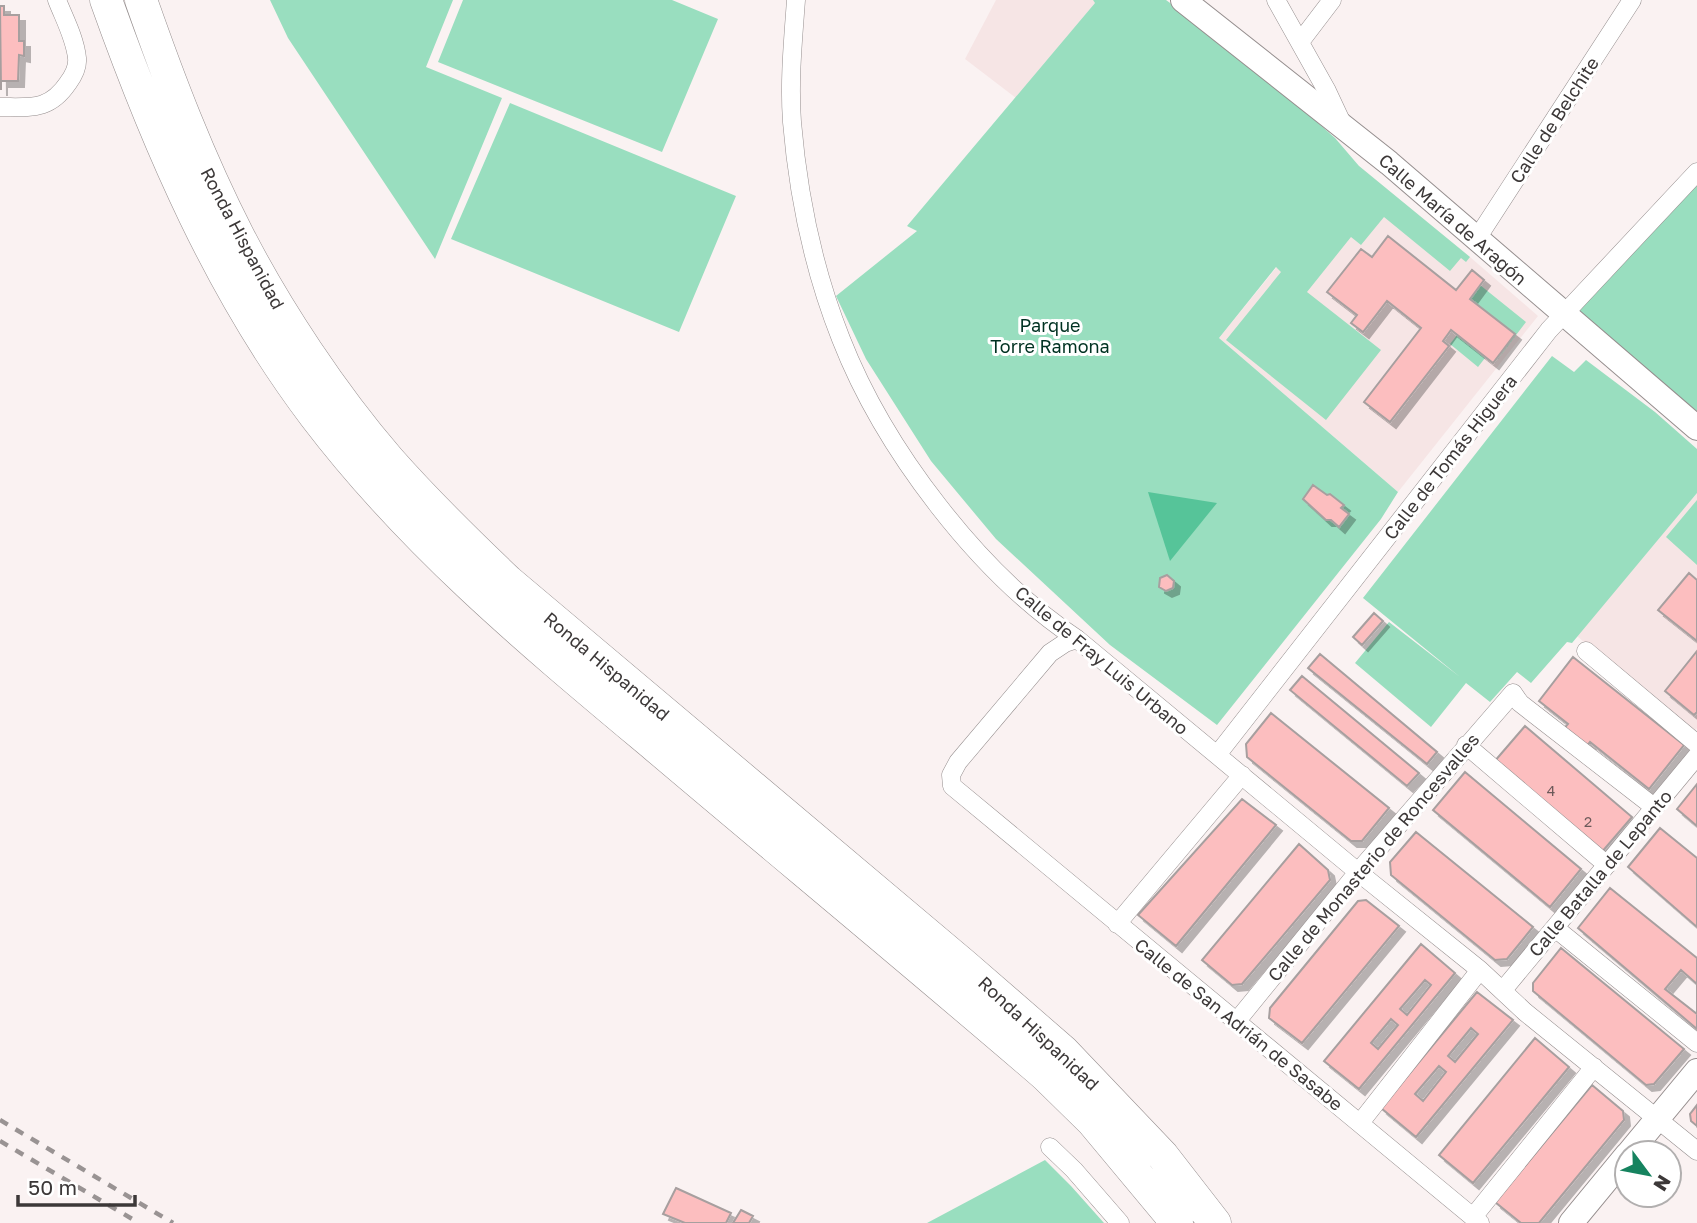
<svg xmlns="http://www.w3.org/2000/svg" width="1697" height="1223" viewBox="0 0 1697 1223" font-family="'Golos Text',sans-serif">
	<defs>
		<filter id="shadow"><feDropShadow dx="6" dy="6" stdDeviation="0" flood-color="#0004"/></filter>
	</defs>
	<rect width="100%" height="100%" fill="#faf2f2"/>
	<path fill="#f6e5e5" d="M996,0h97l3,2 -80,96 -51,-39z
		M1359,166l111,91 68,59 -140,176 -179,-154z
		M1697,493v235l-5,7 -115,-99z"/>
	<path fill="#99debf" d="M270,0h183l-27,67 76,31 -67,161 -147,-221z
		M463,0h209l46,19 -56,133 -224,-90z
		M1093,0h73l79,58 90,80 24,28 111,91 -4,5 -5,-4 -11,13 -66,-54 -23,28 -10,-8 -44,55 74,58 -55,70 -100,-80 55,-68 -5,-5 -57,71 179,154 -17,27 -164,206 -107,-80 -114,-106 -65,-78 -65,-102 -30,-63 81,-65 -10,-5 188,-223z
		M510,103l226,93 -57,136 -228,-93z
		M1697,183v228l-124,-98z
		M1480,285l46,37 -32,42 21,-30 -45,-35z
		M1457,335l28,23 -7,9 -28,-23z
		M1552,356l22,16 12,-12 69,52 42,37v44l-125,150 -5,-1 -36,41 -14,-11 -27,30 -24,-19 -35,44 -76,-64 34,-41 71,55 -97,-79z
		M1697,500v65l-31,-28z
		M1045,1160l26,26 33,37h-177z"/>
	<path fill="#56c499" d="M1148,492l69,11 -47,58z"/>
	<path fill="#fcbebf" stroke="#a79f9f" stroke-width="2" fill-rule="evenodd" filter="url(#shadow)" d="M0,6h4v9h15v26h5v15l-5,-1 -1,26h-17v9z
		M1388,236l68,54 16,-20 12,10 -14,19 45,35 -22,29 -42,-33 -8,11 6,5 -59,76 -26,-20 57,-74 -34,-27 -24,31 -12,-9 6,-8 -30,-23 34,-43 11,8z
		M1313,485l14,10 3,-1 14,11 -3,3 8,6 -10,13 -8,-7h-5l-23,-21z
		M1689,573l8,7v61l-39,-31z
		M1167,575l7,6 -1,7 -7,3 -7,-4 1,-9z
		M1374,613l9,8 -21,24 -9,-8z
		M1697,651v61l-3,3 -29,-24z
		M1320,654l117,98 -10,12 -119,-96z
		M1573,657l111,88 -35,44 -59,-47 -7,9 -23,-18 8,-9 -29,-23z
		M1302,676l117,97 -12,13 -117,-96z
		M1271,713l118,95 -27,33h-11l-104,-84 -1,-13z
		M1525,726l107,91 -31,36 -107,-91z
		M1465,772l116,97 -31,38 -117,-97z
		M1697,784v42l-20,-17z
		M1242,799l34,26 -100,121 -38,-31z
		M1660,828l37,30v69l-69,-60z
		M1416,832l117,95 -26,32 -12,1 -104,-85 -1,-13z
		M1299,844l29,26 2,10 -88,104 -10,1 -30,-25z
		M1610,888l87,70v71l-119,-101z
		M1366,900l33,26 -97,117 -33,-25 1,-10 88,-107z
		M1421,944l34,29 -96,116 -35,-28zM1425,980l6,5 -24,30 -7,-6zM1391,1019l7,6 -20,24 -7,-6z
		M1561,948l123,101 -30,35 -8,1 -113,-94v-8z
		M1681,970l16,14v30l-32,-25z
		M1477,992l36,28 -97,117 -35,-29zM1471,1028l7,6 -23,28 -7,-6zM1439,1066l7,6 -23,29 -8,-7z
		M1535,1038l34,29 -96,116 -34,-28z
		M1592,1085l31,26 1,9 -85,103h-18l-26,-21z
		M1697,1105v21l-6,-5 -1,-7z
		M676,1188l55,25 -5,10h-41l-22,-9z
		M741,1210l12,6 -4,7h-16z"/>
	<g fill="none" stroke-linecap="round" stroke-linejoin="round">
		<defs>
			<path id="street" d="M796,0c-3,41 -7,81 -4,122 6,72 22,149 49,217 43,110 138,235 236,300l281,233 122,98 45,42 172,139
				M1276,0l51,91 15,32
				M1300,42l32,-42
				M0,107c31,0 49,4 68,-24 6,-8 10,-16 9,-25 -2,-20 -13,-40 -20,-58
				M1476,240l156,-240
				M1077,639l-12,4 -15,10 -92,109 -7,13 1,11 528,437
				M1586,651l111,93
				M1466,745l141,120
				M1217,755l332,-425 148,-158
				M1117,924l125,-149
				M1555,928l142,115
				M1503,990l194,-234
				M1236,1022l122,-150 155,-179 7,10 134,104
				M1360,1123l120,-153
				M1050,1147l24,23 46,53
				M1473,1217l121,-150"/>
			<path id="secondary" d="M1183,0l206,163 308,265
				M1629,1153l68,-82
				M1571,1223l56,-68"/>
			<path id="highway" d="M106,0c52,146 115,292 209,416 98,129 217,227 340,330 130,110 261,218 390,329l47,46 85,102
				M141,0c28,80 58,159 97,235 39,76 95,160 151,225 37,42 78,82 119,121l456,384 99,86 100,105 52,67"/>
		</defs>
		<use href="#street" stroke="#958e8e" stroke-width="19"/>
		<use href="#secondary" stroke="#958e8e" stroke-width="26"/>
		<use href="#highway" stroke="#958e8e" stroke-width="33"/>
		<use href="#street" stroke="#fff" stroke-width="18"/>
		<use href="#secondary" stroke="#fff" stroke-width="24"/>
		<use href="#highway" stroke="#fff" stroke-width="32"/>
		<path stroke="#999393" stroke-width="4.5" stroke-dasharray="9 9" stroke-linecap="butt" d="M0,1120l173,103
			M0,1141l139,82"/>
	</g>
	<g text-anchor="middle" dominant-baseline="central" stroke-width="6" stroke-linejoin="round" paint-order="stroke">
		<g font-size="14" fill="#6c5a5a">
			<text x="1551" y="790">4</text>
			<text x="1588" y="821">2</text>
		</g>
		<g font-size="18" fill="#3c3838" stroke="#fff">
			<text transform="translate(1554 120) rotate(-57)">Calle de Belchite</text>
			<text transform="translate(1453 219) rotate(41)">Calle María de Aragón</text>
			<text transform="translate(243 238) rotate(62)">Ronda Hispanidad</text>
			<text transform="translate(1450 457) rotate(-52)">Calle de Tomás Higuera</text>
			<text transform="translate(1102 660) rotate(40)">Calle de Fray Luis Urbano</text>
			<text transform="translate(607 666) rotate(40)">Ronda Hispanidad</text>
			<text transform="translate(1373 857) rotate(-50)">Calle de Monasterio de Roncesvalles</text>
			<text transform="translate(1600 873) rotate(-50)">Calle Batalla de Lepanto</text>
			<text transform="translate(1239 1024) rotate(39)">Calle de San Adrián de Sasabe</text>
			<text transform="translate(1039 1033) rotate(43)">Ronda Hispanidad</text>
		</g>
		<g font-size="18" fill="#003222" stroke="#fff">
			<text x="1050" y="325">Parque<tspan x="1050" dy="21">Torre Ramona</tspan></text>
		</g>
	</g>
	<g transform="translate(1648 1174) rotate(122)"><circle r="33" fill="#ffffff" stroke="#b1afaf" stroke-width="2"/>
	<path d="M0-5L12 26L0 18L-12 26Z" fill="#16835f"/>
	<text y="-10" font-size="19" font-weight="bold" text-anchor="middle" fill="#3c3838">N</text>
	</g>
	<path d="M18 1195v10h117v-10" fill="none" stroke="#3c3838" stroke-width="3.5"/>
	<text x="28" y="1195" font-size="21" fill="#3c3838" stroke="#ffffff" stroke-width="5" paint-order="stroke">50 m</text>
</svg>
